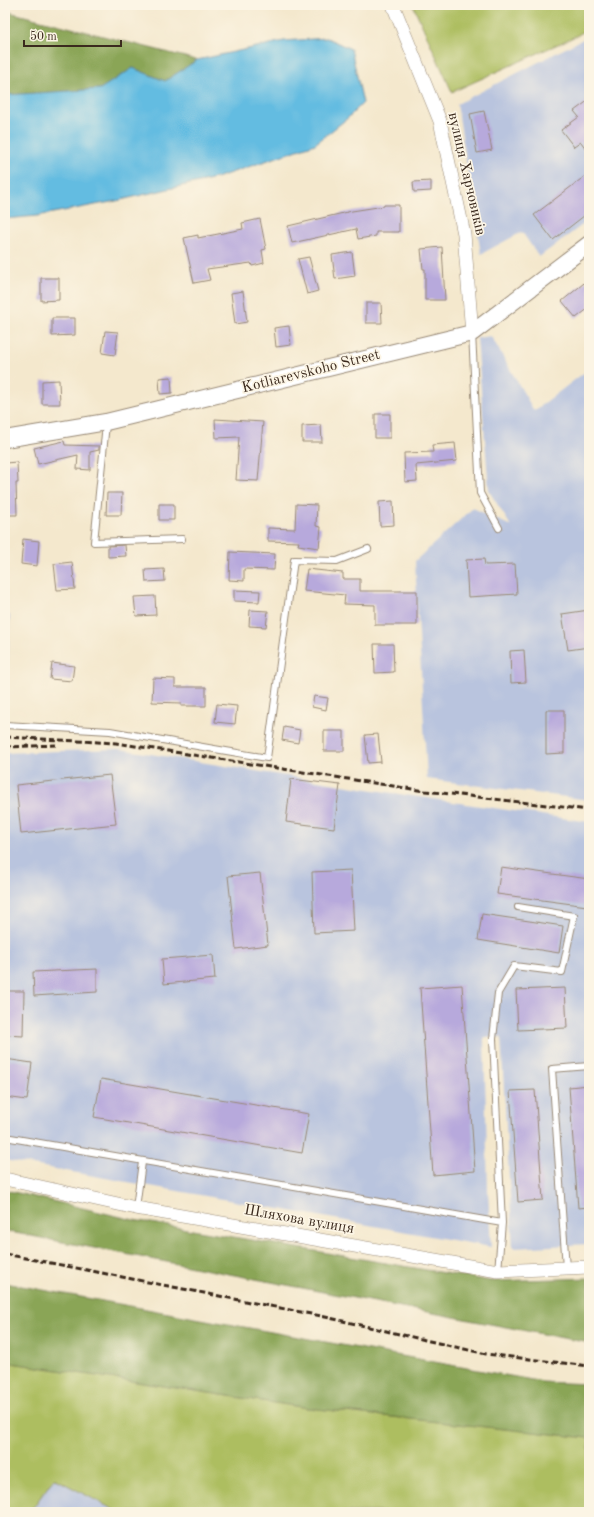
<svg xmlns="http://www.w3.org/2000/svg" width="594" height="1517" viewBox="0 0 594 1517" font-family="'Old Standard TT',serif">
	<rect width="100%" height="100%" fill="#fcf5e5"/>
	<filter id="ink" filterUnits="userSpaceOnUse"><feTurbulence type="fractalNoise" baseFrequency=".025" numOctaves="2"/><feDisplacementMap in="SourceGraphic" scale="8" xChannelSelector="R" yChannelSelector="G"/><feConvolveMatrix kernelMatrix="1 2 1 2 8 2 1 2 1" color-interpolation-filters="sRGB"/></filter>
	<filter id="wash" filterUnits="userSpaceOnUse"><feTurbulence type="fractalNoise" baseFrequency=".012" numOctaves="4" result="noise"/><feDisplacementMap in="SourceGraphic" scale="16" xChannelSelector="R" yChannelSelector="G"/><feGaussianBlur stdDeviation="0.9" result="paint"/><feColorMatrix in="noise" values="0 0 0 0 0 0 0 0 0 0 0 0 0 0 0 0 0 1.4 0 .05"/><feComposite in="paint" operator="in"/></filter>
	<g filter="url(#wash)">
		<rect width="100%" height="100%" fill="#f4e8cd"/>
		<path fill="#b9c4de" d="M589,36v184l-50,37 -17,-25 -41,22 -24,-150z
			M491,336l43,75 55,-42v431l-162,-21 -12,-218 58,-53 38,18 -22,-35 -12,-153z
			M5,614l5,1 -3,76h-2z
			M119,749l286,46 184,27v422l-76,4 -12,-211 -17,1 4,152 3,57 -486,-87v-407z
			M54,1478l64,34h-88z"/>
		<path fill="#adbe61" stroke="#747440" d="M413,5h176v23l-11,7 -126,57z
			M5,1362l303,46 281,30v74h-471l-64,-34 -24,34h-25z"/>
		<path fill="#8aa557" stroke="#62683a" d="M5,11l192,49 -32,21 -32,-13 -33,21 -95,6z
			M5,1190l129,30 357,61 98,-3v65l-584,-112z
			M5,1283l538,99 46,2v54l-281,-30 -303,-46z"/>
		<path fill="#64bce1" stroke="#507380" d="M327,38l24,11 12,54 -14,14 -34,27 -99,34 -100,23 -79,15 -32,3v-124l95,-6 33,-21 32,13 32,-21 87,-19z"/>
		<g id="blocks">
			<path fill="#b7a9dc" d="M589,100v53l-8,-11 -7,5 -13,-17 18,-13 -5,-6z
				M484,111l8,39 -15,3 -7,-39z
				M589,173v39l-36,28 -19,-25z
				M431,181v10l-17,1 -1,-10z
				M384,205h15v27h-23v4l-18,3 -2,-10 -64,14 -4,-17 64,-15 32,-5z
				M260,219l6,30 -4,1 2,13 -12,3 -1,-3 -44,6 3,11 -16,3 -10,-45 14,-3v3l45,-9 -1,-6z
				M442,247l3,53h-20v-31h-2l-2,-20z
				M352,252l3,24 -20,3 -3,-24z
				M309,257l9,34 -11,3 -9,-35z
				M41,278h18v22l-18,1z
				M589,279v29l-13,10 -14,-17z
				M243,291l4,31 -12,2 -4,-31z
				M366,303h15l1,20h-16z
				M52,318h23v17l-23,1z
				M289,326l2,19 -15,2 -2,-19z
				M105,331l13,1 -3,23 -13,-2z
				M171,377l1,16 -12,1 -1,-16z
				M59,380l1,24h-18v-23z
				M375,414h15v24h-15z
				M215,419l48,3 -5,59 -22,-1 3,-43 -23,1z
				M321,425l1,17h-20v-16z
				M64,441l1,4 34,1v4l-9,2v18l-13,-1 1,-14 -40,9 -4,-16z
				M455,443l2,18 -41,4 1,16 -12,1 -1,-29 29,-1 -1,-7z
				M17,462l1,21h-2l1,32h-9l-3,-52z
				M107,493h15l-1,22h-15z
				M393,501l1,24 -14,1 -1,-24z
				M159,504h15v16h-15z
				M296,504l21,1 -1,21 5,1 -2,21 -21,-3 1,-3 -31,-1v-13l27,1z
				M23,539l16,2 -2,25 -16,-2z
				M125,545l1,11 -18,1v-11z
				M230,552l45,2 -1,16 -30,-1v12l-15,-1z
				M484,559l1,6 30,-1 2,30 -49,3 -2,-37z
				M72,562l3,27 -18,1 -3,-26z
				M164,569l1,12 -19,1 -1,-12z
				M307,569l36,4v6h17v12h57v34h-42v-20l-31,-1 1,-9 -41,-4z
				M234,590l26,1 -1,11 -25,-1z
				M155,596l1,19 -20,1 -2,-19z
				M250,610l18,1 -2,16 -17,-1z
				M589,610v37l-21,3 -6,-36z
				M374,644h19l1,28 -19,1z
				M524,650l2,32 -15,1 -1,-32z
				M52,663l22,3 -2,15 -22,-2z
				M153,678l22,1v8h31v19h-25v-3l-29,-1z
				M314,696l14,2 -2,12 -14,-3z
				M217,704l20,2 -2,18 -20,-2z
				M546,710h18v43l-18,1z
				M284,727l16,3 -2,13 -16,-3z
				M324,731h20v20h-20z
				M378,734l3,28 -13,1 -3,-28z
				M110,775l6,49 -95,10 -5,-49z
				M291,779l49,6 -6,43 -48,-6z
				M501,867l88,12 -2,27 -90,-12z
				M351,870l3,61 -40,2 -2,-61z
				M260,873l8,72 -32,4 -8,-73z
				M482,914l81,12 -4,27 -81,-13z
				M213,955l2,24 -51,5 -2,-25z
				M97,969v23l-63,4 -1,-24z
				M462,985l13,186 -42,4 -13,-187z
				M565,988l2,40 -49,2 -2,-40z
				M5,991h19l-1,45 -18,-1z
				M5,1059l27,4 -5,37 -22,-3z
				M101,1079l208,35 -7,39 -208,-36z
				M589,1085v122l-11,1 -9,-121z
				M535,1090l8,110 -25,2 -8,-111z"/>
		</g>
	</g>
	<g filter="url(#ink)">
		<use href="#blocks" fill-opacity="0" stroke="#988976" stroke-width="1"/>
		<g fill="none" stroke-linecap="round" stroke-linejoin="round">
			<defs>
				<path id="service" d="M472,333l8,160 19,35
					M106,424l-12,118 88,-3
					M5,725l105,6 157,27 27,-198 43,1 31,-12
					M5,1137l497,86
					M136,1208l6,-46
					M566,1268l-14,-199 37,-3
					M498,1271l4,-48 -9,-184 5,-46 16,-27 48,6 12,-56 -56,-9"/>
				<path id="minor" d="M393,5l47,116 24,113 8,99
					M5,1179l131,29 362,63 91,-4"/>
				<path id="tertiary" d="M5,439l101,-17 366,-89 117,-89"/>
			</defs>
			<use href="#service" stroke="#988976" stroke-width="8"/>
			<use href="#minor" stroke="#988976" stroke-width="14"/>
			<use href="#tertiary" stroke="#988976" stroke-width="18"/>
			<use href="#service" stroke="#fff" stroke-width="6"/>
			<use href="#minor" stroke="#fff" stroke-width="13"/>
			<use href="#tertiary" stroke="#fff" stroke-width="16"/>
			<path stroke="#3b2a1e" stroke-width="3" stroke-dasharray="6 3" stroke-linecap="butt" d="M5,737l111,6 309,48 164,19
				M5,747l52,-2
				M5,1254l316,62 165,38 103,12"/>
		</g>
	</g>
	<g text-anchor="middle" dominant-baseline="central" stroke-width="3.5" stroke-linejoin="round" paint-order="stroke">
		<g font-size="15" fill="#3b2a1e" stroke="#fcf5e5">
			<text transform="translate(466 174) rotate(77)">вулиця Харчовиків</text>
			<text transform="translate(311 372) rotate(-14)">Kotliarevskoho Street</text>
			<text transform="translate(299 1220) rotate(10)">Шляхова вулиця</text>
		</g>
	</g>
	<rect width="594" height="1517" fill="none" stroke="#fcf5e5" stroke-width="20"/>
	<path d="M24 40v6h97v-6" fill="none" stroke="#3b2a1e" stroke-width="2"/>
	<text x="30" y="40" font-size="12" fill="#3b2a1e" stroke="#fcf5e5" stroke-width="3" paint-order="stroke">50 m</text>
</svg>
